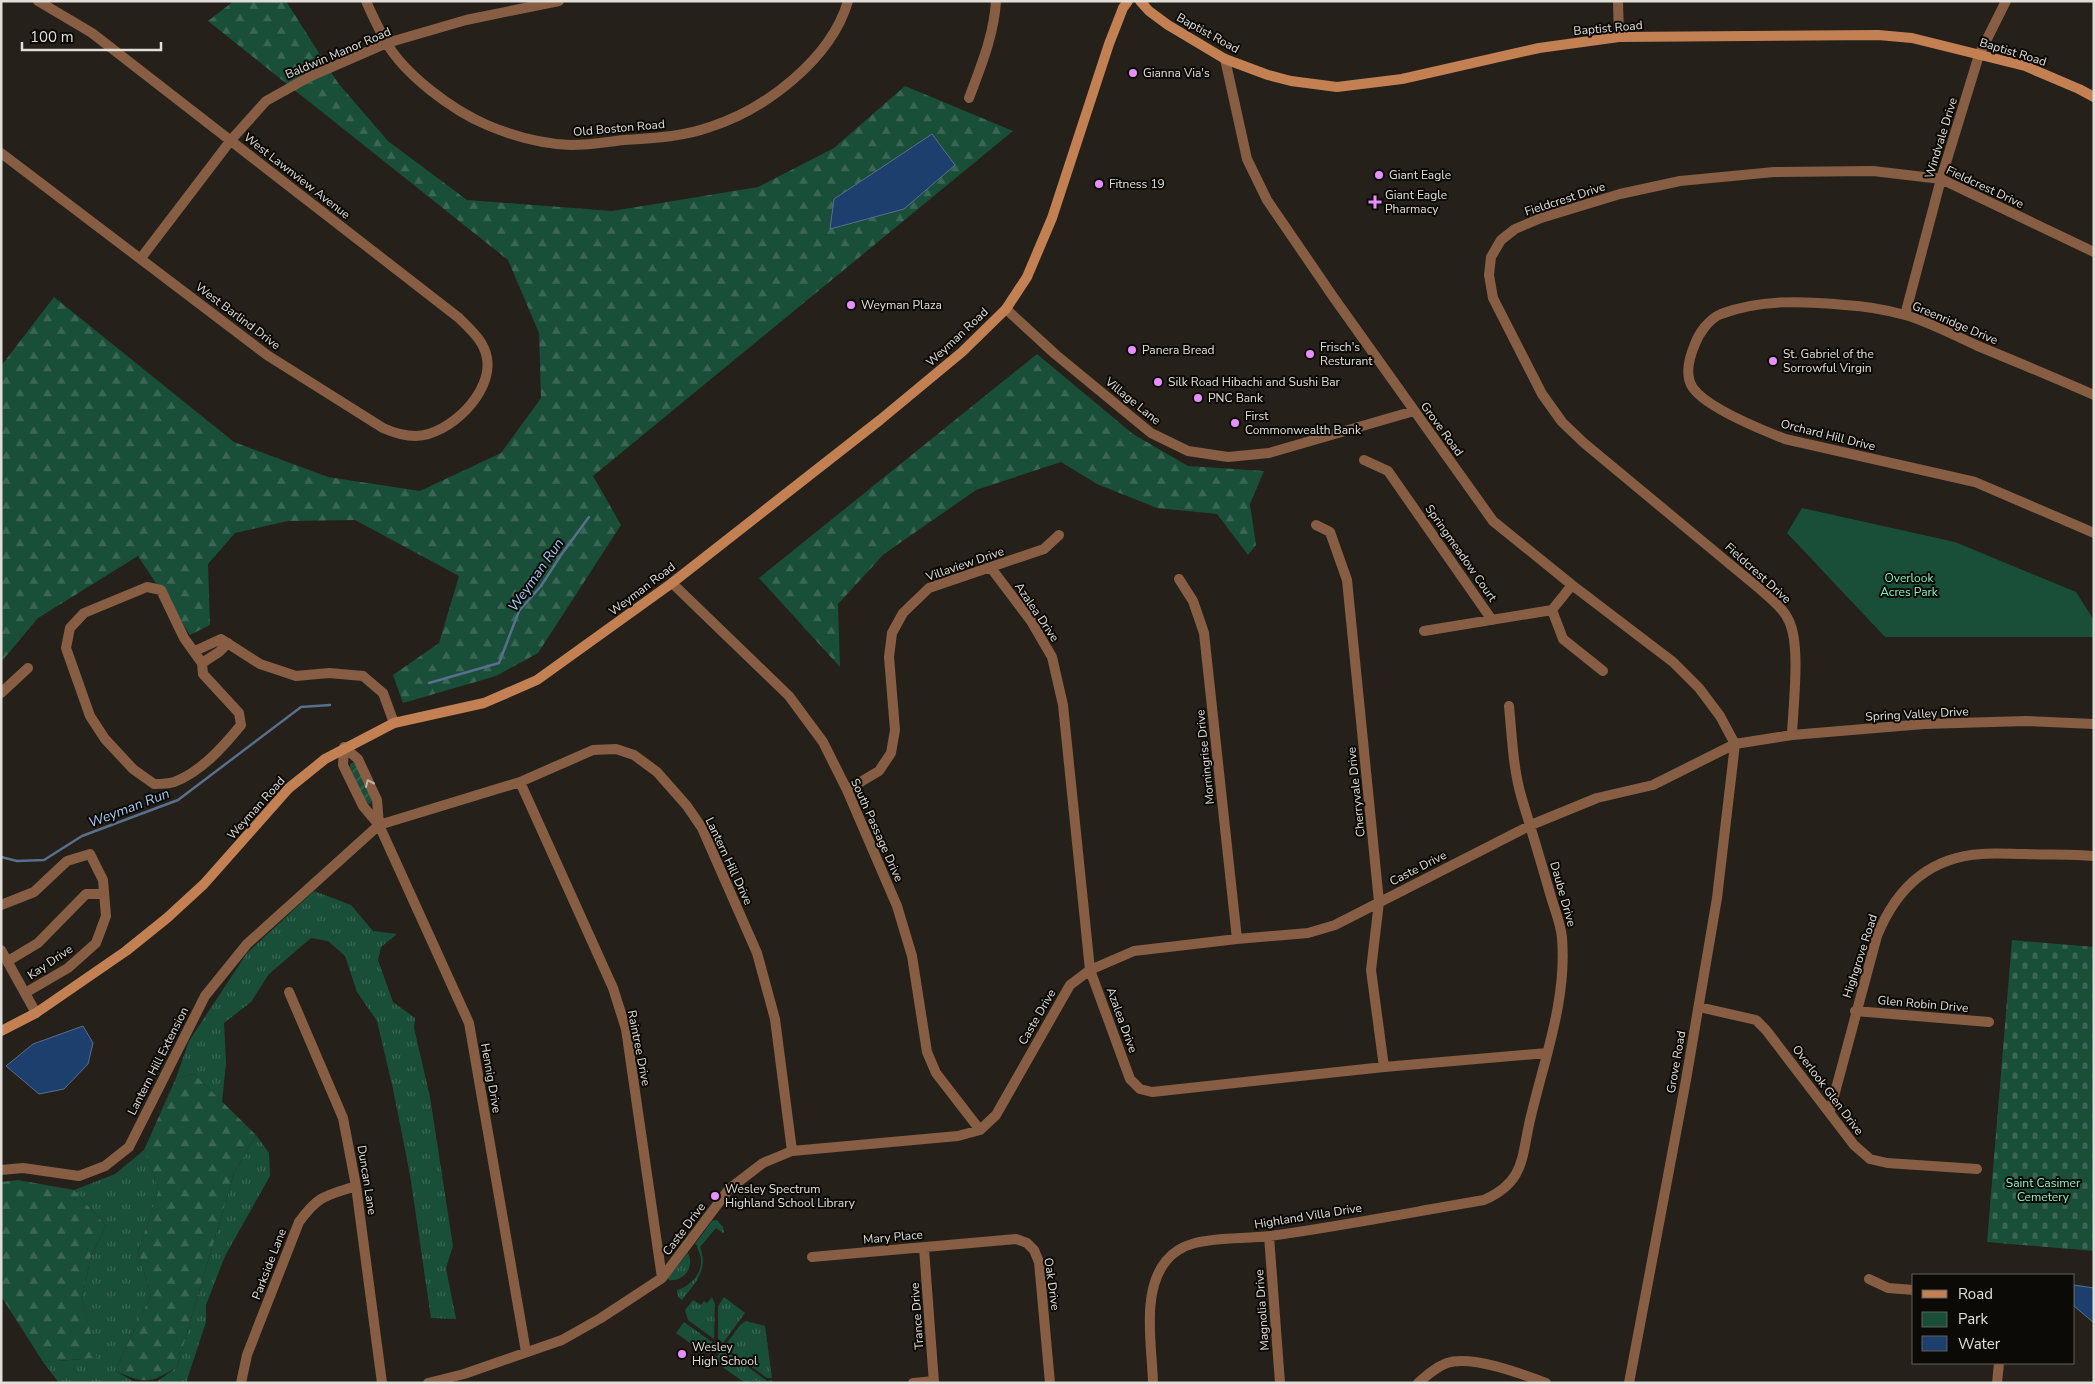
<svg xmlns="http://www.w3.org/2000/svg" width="2095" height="1384" viewBox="0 0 2095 1384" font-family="'Nunito Sans',sans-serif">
	<defs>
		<pattern id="grass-tufts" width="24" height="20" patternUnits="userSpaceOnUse" patternTransform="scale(1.25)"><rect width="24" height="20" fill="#194e39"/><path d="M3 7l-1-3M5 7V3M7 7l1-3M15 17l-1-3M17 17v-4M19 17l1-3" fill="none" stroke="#3a6755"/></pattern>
		<pattern id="forest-firs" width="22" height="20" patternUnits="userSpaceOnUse" patternTransform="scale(1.25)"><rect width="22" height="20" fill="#194e39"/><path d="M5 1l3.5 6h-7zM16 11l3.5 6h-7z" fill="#3a6755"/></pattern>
		<pattern id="cemetery-stones" width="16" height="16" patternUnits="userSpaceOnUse" patternTransform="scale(1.25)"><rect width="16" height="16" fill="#194e39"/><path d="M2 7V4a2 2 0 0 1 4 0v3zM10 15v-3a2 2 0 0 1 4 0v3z" fill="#3a6755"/></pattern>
		<pattern id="garden-furrows" width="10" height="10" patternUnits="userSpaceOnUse" patternTransform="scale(1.25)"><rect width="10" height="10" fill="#194e39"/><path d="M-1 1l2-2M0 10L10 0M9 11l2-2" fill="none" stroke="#3a6755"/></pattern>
	</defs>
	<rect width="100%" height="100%" fill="#252019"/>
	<path fill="url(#grass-tufts)" d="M314,891l37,14 22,26 24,3 -16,13 -3,13 15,42 22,16 -1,10 16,69 23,149 -7,22 10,51 -25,-1 -21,-143 -17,-86 -16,-68 -20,-29 -12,-36 -17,-15 -17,-3 -42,36 -18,28 -27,21 2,40 -4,39 -28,-28 -18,4 13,-37 58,-88z
		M256,1135l13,18 1,23 -45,80 -19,49v17l-20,61h-31l22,-16 57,-194z
		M144,1150l15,39 -21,63 13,43 -36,76 22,12h-78l-16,-21 53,-4 -14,-60 9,-42 15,-30 -32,-36 41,-16z
		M717,1220l6,7 1,5 -1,1 -7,-5 -16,19c9,23 -5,36 -18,53l-4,-3 -1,-7c13,-4 25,-15 24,-30 0,-6 -4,-10 -4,-15l-2,-1 17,-23z
		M688,1253c7,14 -4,29 -19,27l-1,-3z
		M712,1297l3,7 -1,35 -26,-19 -3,-10 8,-10 8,5 3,-4 3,2z
		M724,1297l21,16 -22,30 -5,-4v-33z
		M746,1321l19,5 7,52h-5l-43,-31 16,-22z
		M684,1322l28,20 -8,11 -28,-20z
		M723,1349l44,32 5,-1 1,3 -20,-2 -8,2 -31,-22z"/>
	<path fill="url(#forest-firs)" d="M234,1h52l52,82 50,58 79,59 145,11 146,-24 76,-39 71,-62 108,45 -420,345 28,49 -83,128 -42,23 -93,27 -10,-28 46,-32 20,-67 -104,-56 -67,1 -53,12 -27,31 2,61 -20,10 -52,-79 -100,62 -37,44v-296l53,-69 180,145 94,35 92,14 81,-38 40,-55 -2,-65 -31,-73 -300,-239z
		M1037,354l96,80 55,32 76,5 -14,33 6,41 -8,10 -31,-41 -60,-6 -60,-24 -36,-22 -85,28 -92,64 -46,50 2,63 -81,-89z
		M194,1074l62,61 -22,38 -57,194c-28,17 -31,17 -62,4l36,-76 -13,-43 21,-63 -15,-39 32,-72z
		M18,1180l56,10 32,36 -15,30 -9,42 15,60 -54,4 -42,-66v-114z"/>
	<path fill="url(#cemetery-stones)" d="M2012,940l82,7v304l-107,-9z"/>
	<path fill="#194e39" d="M1802,508l153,34 121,50 18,28v17h-209l-98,-104z
		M752,1339l14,10 -10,14 -14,-10z"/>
	<path fill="url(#garden-furrows)" d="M354,762l19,38 -3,4 -4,-1 -16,-36v-3z"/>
	<path fill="#1d3f6d" stroke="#586f8d" d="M932,134l23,31 -51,44 -74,20 4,-30z
		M83,1026l10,17 -5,21 -24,25 -25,5 -33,-28 27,-22z
		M2074,1285l20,3v35l-20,-17z"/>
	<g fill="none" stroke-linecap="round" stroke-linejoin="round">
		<path stroke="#586f8d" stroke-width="2.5" d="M429,683l70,-20 20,-52 22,-25 20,-31 28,-38
			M1,857l16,4 27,-1 38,-24 96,-36 123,-93 29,-2"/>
		<path stroke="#875e43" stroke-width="10" d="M366,1c6,14 13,28 20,41 19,33 66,68 101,83 26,11 56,19 84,20 18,0 36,-3 53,-5 29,-2 58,-3 86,-13 56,-18 121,-68 138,-126
			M1618,1l1,36
			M1225,59l22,100 20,41 67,98 159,223 79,64 101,77 26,26 21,28 15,28 -18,154 -31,182 -57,303
			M969,98c12,-32 25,-63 27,-97
			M1,153l266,202 116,73c11,5 21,8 33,8 33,-1 77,-43 71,-78 -3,-17 -16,-28 -28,-40l-367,-285 -54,-32
			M141,258l90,-118 35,-39 43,-24 78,-34 79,-23 93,-19
			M1006,309l49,45 96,79 37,18 40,6 41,-4 145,-42
			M1905,315l36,-136 38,-124 27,-54
			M2094,395c-39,-17 -77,-33 -116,-49 -23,-10 -48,-24 -73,-31 -18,-5 -41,-9 -60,-10 -40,-4 -85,-6 -124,9 -12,5 -22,19 -26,30 -6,14 -11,31 -2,44 14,20 69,42 92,51l190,43 119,51
			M1364,460l24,11 104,149
			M1316,525l14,7 17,48 32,322 -8,68 13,97
			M991,568l40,53 21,36 11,48 27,265 40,109 10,10 12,3 232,-25 163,-14
			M1179,579l14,22 11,32 33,306
			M672,583l117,113 34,46 24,48 50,116 15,50 15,96 9,21 44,57
			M147,587l14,3 23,48 18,25 1,11 36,39 2,12c-18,22 -40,47 -67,57 -6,2 -14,2 -20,2l-21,-15 -28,-30 -15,-23 -24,-68 4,-20 14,-15z
			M1552,610l11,29 40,32
			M1424,631l128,-21 20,-25
			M195,651l26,-12 39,25 36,12 33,-3 34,3 20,17 11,30
			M202,663l17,-11 9,-9
			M1,693l27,-25
			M1792,735c1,-29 9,-89 -3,-114 -5,-12 -18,-22 -28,-31l-177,-147 -22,-21 -20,-28 -49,-96 -4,-23 2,-18 10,-17 14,-11 26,-11 79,-24 60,-13 94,-9 99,-1 68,8 153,73
			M344,747l-1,18 20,41 16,19 90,198 57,329
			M344,747l14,12 19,41 2,25
			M520,782l93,206 13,41 36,249
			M847,790l32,-19 12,-18 4,-23 -6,-73 3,-24 11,-20 26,-25 115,-39 15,-14
			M1,905l33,-13 33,-31 23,-7 13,26 3,36 -10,27 -28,25 -43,25
			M1,950l35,63
			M8,961l30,-18 48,-49h18
			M289,992l54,126 13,68 26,197
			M1699,1007l57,13 10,10 88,115 16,14 17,4 90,6
			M1855,1011l134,11
			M1830,1111l47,-175c19,-47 52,-79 105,-82 14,-1 29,0 43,0 23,1 46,0 69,2
			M1,1170l22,-2 56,8 26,-10 24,-19 76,-151 42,-52 132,-119 141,-43 73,-32 23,-1 18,6 23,17 30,34 15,22 55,125 18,66 17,132
			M1269,1236l11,147
			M924,1248l10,135
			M812,1257l204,-18 11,4 7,7 5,12 11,121
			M1869,1279l19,9 26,2
			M241,1383l6,-28 52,-133c20,-27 26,-26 57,-36
			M428,1383l36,-9 98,-34 39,-22 61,-40 67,-89 34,-26 29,-12 166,-15 22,-6 16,-15 74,-130 20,-15 44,-19 103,-12 71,-6 27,-8 196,-100 66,-27 56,-13 82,-41 57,-9 132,-11 102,-3 68,3
			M913,1383l21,-2
			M1153,1383c-1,-37 -12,-92 13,-122 7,-9 18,-15 29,-18 24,-6 50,-4 75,-7 72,-10 143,-24 214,-36 43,-19 37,-45 47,-84 14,-59 36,-117 31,-178 -1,-13 -7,-28 -11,-41 -9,-32 -19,-65 -29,-98 -9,-29 -10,-63 -13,-93
			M1418,1383c9,-8 18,-16 29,-20 25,-8 75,11 99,20
			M1997,1383l2,-20"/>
		<path stroke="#c28053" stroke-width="10" d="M1140,1l9,10 19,14 57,34 43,16 23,6 46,6 65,-8 137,-31 80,-11 259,-2 34,3 113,28 54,23 15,8
			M1,1031l35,-18 90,-62 41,-33 37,-34 85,-96 36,-29 69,-36 90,-20 53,-23 135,-97 208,-163 82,-68 44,-43 21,-32 25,-59 57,-174 14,-36 5,-7"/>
	</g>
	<defs><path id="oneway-chevron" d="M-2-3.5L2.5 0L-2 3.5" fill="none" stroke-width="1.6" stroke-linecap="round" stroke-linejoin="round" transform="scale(1.25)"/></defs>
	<use stroke="#c2b1a4" href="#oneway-chevron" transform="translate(369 783) rotate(-114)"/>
	<g fill="#e98eff" stroke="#0c0a07" stroke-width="2">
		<circle cx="1133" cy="73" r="5"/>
		<circle cx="1379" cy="175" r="5"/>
		<circle cx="1099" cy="184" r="5"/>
		<path d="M1372.5 194.5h5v5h5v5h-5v5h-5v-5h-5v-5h5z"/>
		<circle cx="851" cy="305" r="5"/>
		<circle cx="1132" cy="350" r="5"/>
		<circle cx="1310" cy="354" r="5"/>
		<circle cx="1773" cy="361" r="5"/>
		<circle cx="1158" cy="382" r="5"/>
		<circle cx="1198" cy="398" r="5"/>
		<circle cx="1235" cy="423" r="5"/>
		<circle cx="715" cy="1196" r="5"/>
		<circle cx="682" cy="1354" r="5"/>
	</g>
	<g text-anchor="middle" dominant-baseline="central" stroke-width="4" stroke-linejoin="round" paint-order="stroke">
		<g font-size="12" fill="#e2ded9" stroke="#0c0a07">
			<text transform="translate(1608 28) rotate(-5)">Baptist Road</text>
			<text transform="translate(1208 33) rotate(29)">Baptist Road</text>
			<text transform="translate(2013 52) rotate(17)">Baptist Road</text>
			<text transform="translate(338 53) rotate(-23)">Baldwin Manor Road</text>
			<text transform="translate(619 128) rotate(-5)">Old Boston Road</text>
			<text transform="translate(1941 138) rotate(-73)">Windvale Drive</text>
			<text transform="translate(297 176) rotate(38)">West Lawnview Avenue</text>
			<text transform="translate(1985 187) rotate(25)">Fieldcrest Drive</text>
			<text transform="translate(1565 199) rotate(-18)">Fieldcrest Drive</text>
			<text transform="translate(238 316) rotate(37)">West Barlind Drive</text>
			<text transform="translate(1955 323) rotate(23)">Greenridge Drive</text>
			<text transform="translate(957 337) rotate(-43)">Weyman Road</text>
			<text transform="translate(1133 401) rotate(39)">Village Lane</text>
			<text transform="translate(1442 429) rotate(54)">Grove Road</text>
			<text transform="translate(1828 435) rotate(14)">Orchard Hill Drive</text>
			<text transform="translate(1461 553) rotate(55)">Springmeadow Court</text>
			<text transform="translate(965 564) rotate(-19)">Villaview Drive</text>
			<text transform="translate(1758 573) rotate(42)">Fieldcrest Drive</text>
			<text transform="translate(642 589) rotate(-37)">Weyman Road</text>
			<text transform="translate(1037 612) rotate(56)">Azalea Drive</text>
			<text transform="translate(1917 714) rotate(-3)">Spring Valley Drive</text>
			<text transform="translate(1205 757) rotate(-96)">Morningrise Drive</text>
			<text transform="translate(1356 792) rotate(-96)">Cherryvale Drive</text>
			<text transform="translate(256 808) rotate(-48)">Weyman Road</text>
			<text transform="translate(877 830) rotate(66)">South Passage Drive</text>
			<text transform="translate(729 861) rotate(65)">Lantern Hill Drive</text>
			<text transform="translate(1418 868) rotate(-27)">Caste Drive</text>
			<text transform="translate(1563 894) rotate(74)">Daube Drive</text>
			<text transform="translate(1860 956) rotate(-72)">Highgrove Road</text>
			<text transform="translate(50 962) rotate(-34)">Kay Drive</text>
			<text transform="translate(1923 1004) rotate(5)">Glen Robin Drive</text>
			<text transform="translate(1037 1017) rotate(-60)">Caste Drive</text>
			<text transform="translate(1122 1020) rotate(70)">Azalea Drive</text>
			<text transform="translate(639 1048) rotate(79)">Raintree Drive</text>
			<text transform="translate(158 1061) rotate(-63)">Lantern Hill Extension</text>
			<text transform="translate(1676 1062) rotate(-80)">Grove Road</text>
			<text transform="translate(491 1078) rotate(80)">Hennig Drive</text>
			<text transform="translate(1828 1090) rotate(53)">Overlook Glen Drive</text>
			<text transform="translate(367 1180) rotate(81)">Duncan Lane</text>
			<text transform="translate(1308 1216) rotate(-9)">Highland Villa Drive</text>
			<text transform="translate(684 1229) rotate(-53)">Caste Drive</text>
			<text transform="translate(893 1237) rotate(-5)">Mary Place</text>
			<text transform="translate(269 1264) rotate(-69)">Parkside Lane</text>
			<text transform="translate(1052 1284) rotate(82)">Oak Drive</text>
			<text transform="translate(1262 1310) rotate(-94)">Magnolia Drive</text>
			<text transform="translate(917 1316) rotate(-94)">Trance Drive</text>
		</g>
		<g font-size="12" fill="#e2ded9" stroke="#0c0a07" text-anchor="start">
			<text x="1143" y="73">Gianna Via's</text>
			<text x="1389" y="175">Giant Eagle</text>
			<text x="1109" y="184">Fitness 19</text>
			<text x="1385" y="195">Giant Eagle<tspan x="1385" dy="14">Pharmacy</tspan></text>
			<text x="861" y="305">Weyman Plaza</text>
			<text x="1320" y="347">Frisch's<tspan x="1320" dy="14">Resturant</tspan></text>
			<text x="1142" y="350">Panera Bread</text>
			<text x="1783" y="354">St. Gabriel of the<tspan x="1783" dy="14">Sorrowful Virgin</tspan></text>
			<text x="1168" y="382">Silk Road Hibachi and Sushi Bar</text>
			<text x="1208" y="398">PNC Bank</text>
			<text x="1245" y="416">First<tspan x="1245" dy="14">Commonwealth Bank</tspan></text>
			<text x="725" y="1189">Wesley Spectrum<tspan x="725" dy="14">Highland School Library</tspan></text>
			<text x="692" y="1347">Wesley<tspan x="692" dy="14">High School</tspan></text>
		</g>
		<g font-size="12" fill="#86f0c1" stroke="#0c0a07">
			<text x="1909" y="578">Overlook<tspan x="1909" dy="14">Acres Park</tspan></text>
			<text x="2043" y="1183">Saint Casimer<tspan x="2043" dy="14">Cemetery</tspan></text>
		</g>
		<g font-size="14" font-style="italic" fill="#a7c6f3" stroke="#0c0a07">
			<text transform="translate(536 575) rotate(-55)">Weyman Run</text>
			<text transform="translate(129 808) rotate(-21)">Weyman Run</text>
		</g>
	</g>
	<rect width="2095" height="1384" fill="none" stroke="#e2ded9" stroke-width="5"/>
	<rect x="1912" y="1274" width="162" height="90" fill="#0c0a07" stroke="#625f5b"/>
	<rect x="1922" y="1290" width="25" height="8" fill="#c28053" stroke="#625f5b"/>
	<text x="1958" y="1299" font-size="15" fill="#e2ded9">Road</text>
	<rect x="1922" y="1312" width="25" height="15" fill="#194e39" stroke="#625f5b"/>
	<text x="1958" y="1324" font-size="15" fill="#e2ded9">Park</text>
	<rect x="1922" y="1336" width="25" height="15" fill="#1d3f6d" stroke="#625f5b"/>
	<text x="1958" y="1349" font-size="15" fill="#e2ded9">Water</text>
	<path d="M22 42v8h139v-8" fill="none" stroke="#e2ded9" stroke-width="2.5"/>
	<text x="30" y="42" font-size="15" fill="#e2ded9" stroke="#0c0a07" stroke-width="4" paint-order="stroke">100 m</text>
</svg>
